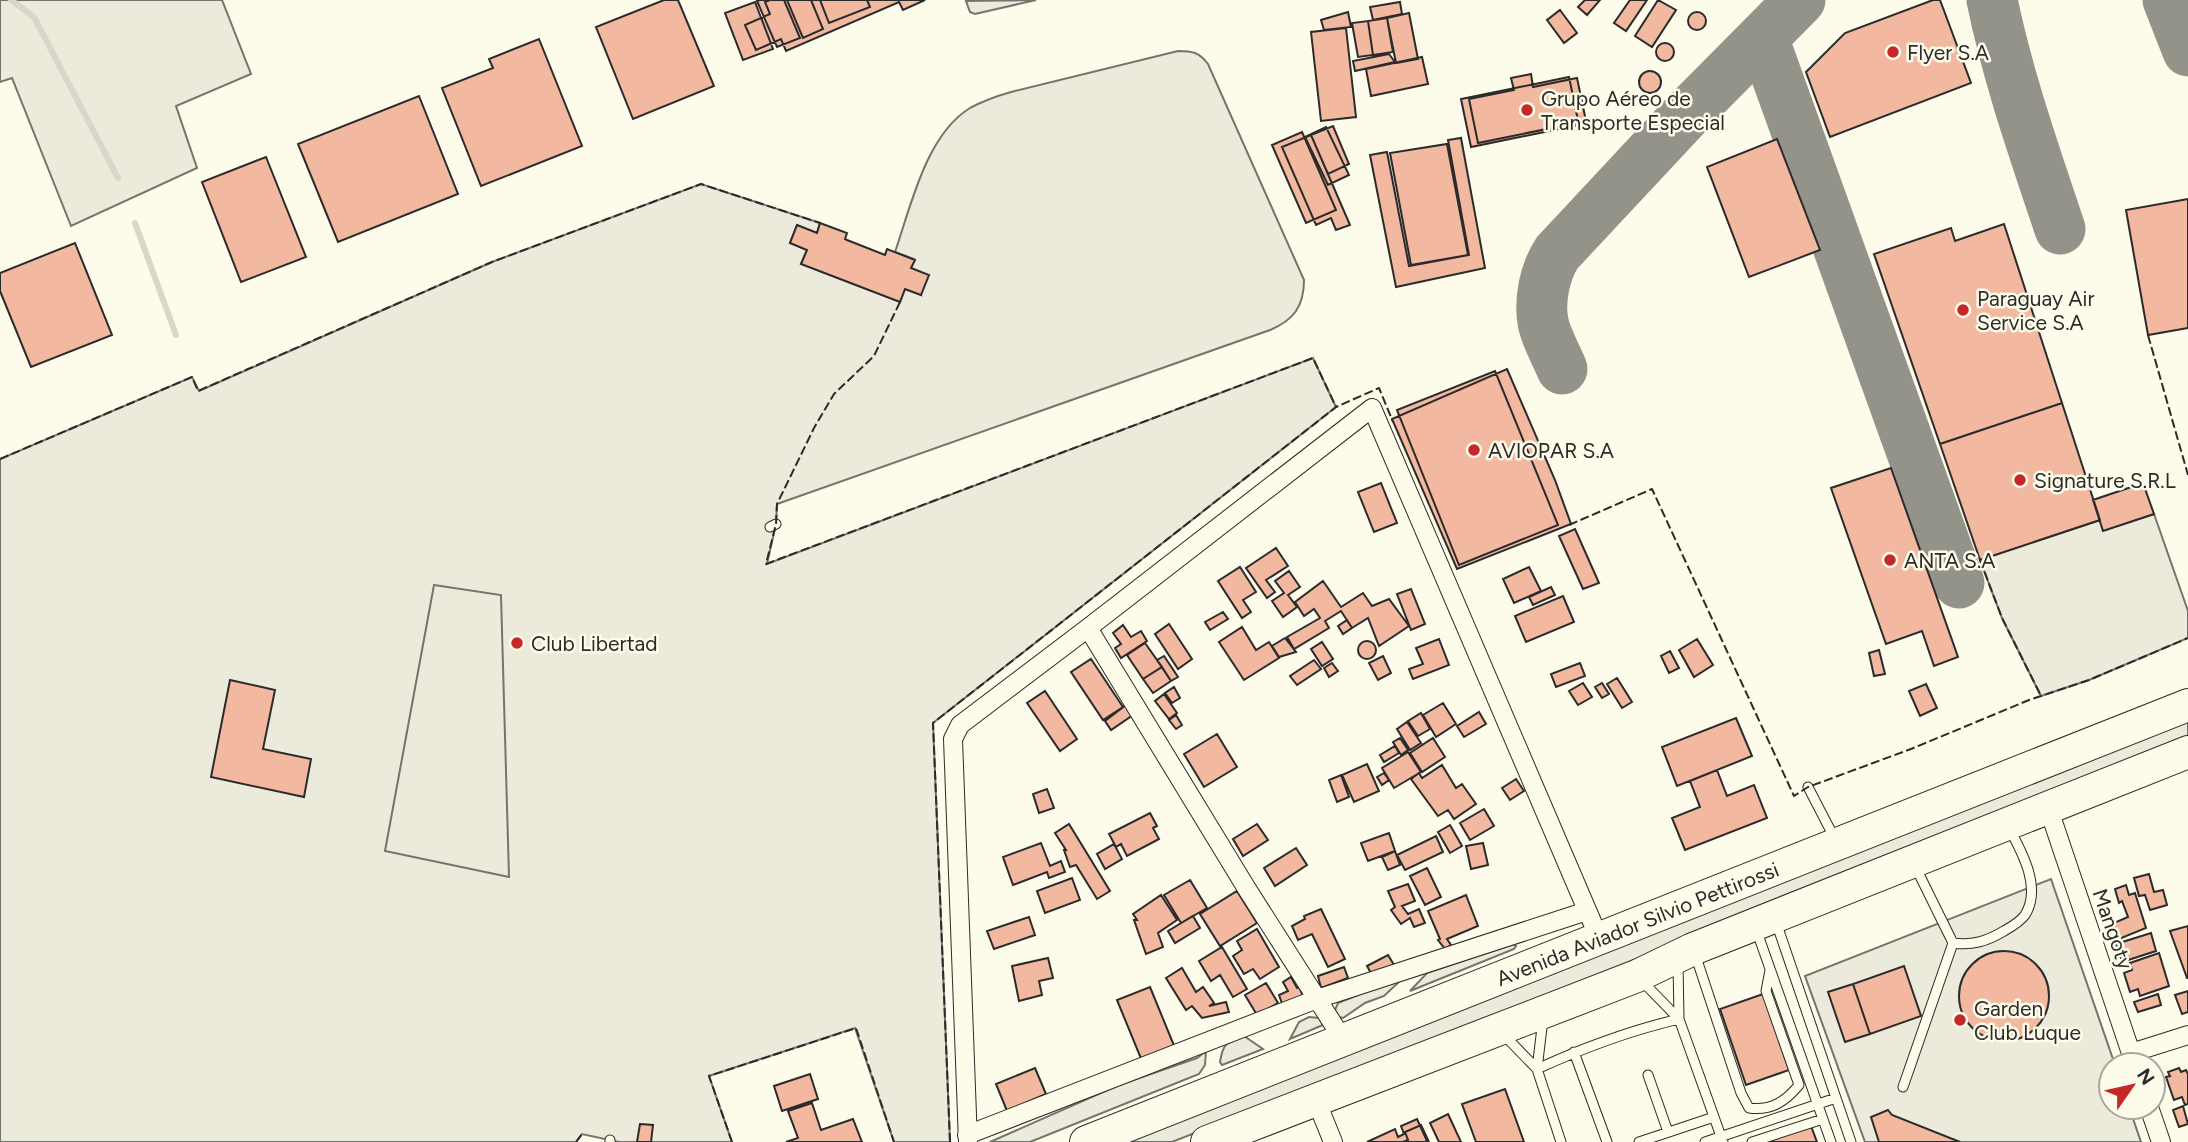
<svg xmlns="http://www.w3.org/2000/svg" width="2188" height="1142" viewBox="0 0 2188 1142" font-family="Figtree,sans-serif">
	<rect width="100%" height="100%" fill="#fdfbea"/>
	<path fill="#ecebdb" stroke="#74746e" stroke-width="2" d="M0,0h222l29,74 -75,32 21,62 -126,58 -59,-148 -12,4z
		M1036,0l-61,14 -5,-2 -4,-11z
		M1178,51c14,0 21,1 30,13l96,216c0,26 -10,40 -34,50l-493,174 -1,20 -9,40 546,-206 23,49 -403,316 17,419h-56l-39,-114 -146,48 23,66h-113l-37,-8 -6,8h-576v-683l192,-82 7,14 293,-129 209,-78 119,39 -3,10 -20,-8 -7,18 17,7 -6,14 99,38 5,-13 16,6 -10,-27 3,-9 -19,-7c16,-46 31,-117 75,-144 13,-7 27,-12 41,-16z
		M2188,716v25l-1016,401h-62z
		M2051,879l64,186h-4v42h18l12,35h-276l-60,-166z
		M1513,944l3,2 -2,3 -104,42 17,-18z
		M1402,979l-18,17 -19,7 -22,15 -4,-1 -4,-7 3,-7c22,-8 42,-18 64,-24z
		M1309,1017l10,1 4,7 -33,14 9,-17z
		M1244,1036l19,13 -41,16 -2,-3c3,-19 6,-19 24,-26z
		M1206,1051l-1,14 -6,9 -169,68h-40l129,-57 78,-27z"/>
	<path fill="#eceadb" stroke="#74746e" stroke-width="2" d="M2154,514l34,97v27l-99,42 -48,16 -39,-78 -22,-58 120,-40 4,10z
		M434,585l67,10 8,282 -124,-26z"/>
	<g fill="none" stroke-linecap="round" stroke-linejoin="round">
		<path stroke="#d8d7c9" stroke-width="6" d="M11,0l23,17 84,161
			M135,223l41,112"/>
		<path stroke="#94938a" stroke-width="51" d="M1992,0c16,78 43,154 68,229
			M2168,0l20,51
			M1763,38l196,545
			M1562,369c-6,-15 -16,-31 -19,-47 -4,-23 2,-50 14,-69l127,-136 116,-117"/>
	</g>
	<path fill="#f2b8a0" stroke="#2b2b2b" stroke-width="2" d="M664,0h14l36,86 -81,33 -37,-92z
		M760,0h24l16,38 -23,9 -20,-46z
		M770,0h155l-22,10 -4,-8 -113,49 -5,-12 -25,11 -11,-25 25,-11 -5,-12z
		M787,0h24l12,29 -20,9z
		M820,0h47l3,7 -41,16z
		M1585,0h15l-13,15 -9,-8z
		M1630,0h17l-21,31 -12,-8z
		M1658,0l18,10 -24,37 -17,-11z
		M1933,0h7l31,83 -141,54 -24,-65 39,-39z
		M755,2l18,47 -30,11 -18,-47z
		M1400,2l2,12 -29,6 -3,-13z
		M1560,10l17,23 -13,10 -17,-23z
		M1348,12l3,15 -27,3 -3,-10z
		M1688 21a9 9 0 1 1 18 0a9 9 0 1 1-18 0Z
		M1409,13l9,46 -22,4 -9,-45z
		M1387,18l6,34 -20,3 -5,-34z
		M1368,21l5,34 -15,2 -6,-34z
		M1346,28l10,89 -35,4 -10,-89z
		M539,39l43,107 -101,40 -39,-98 51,-20 -4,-9z
		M1656 52a9 9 0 1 1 18 0a9 9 0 1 1-18 0Z
		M1389,54l6,8 -40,9 -2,-10z
		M1422,57l6,27 -57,12 -5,-27z
		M1639 82a11 11 0 1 1 22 0a11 11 0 1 1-22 0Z
		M1531,74l2,13 44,-9 9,43 -108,22 -9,-44 45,-9 -3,-12z
		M1569,77l10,48 -108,22 -10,-48z
		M419,96l39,98 -120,48 -40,-98z
		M1333,126l16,38 -21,10 -17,-39z
		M1326,127l23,48 -21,10 -23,-48z
		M1302,132l34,78 -30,13 -34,-78z
		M1311,135l39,90 -14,5 -5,-12 -15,7 -34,-78z
		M1461,138l24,130 -89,19 -26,-132 17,-3 22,114 60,-11 -21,-115z
		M1777,139l43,111 -71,27 -42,-110z
		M1447,144l21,111 -57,10 -21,-112z
		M266,157l40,100 -65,25 -39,-100z
		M2188,199v129l-40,7 -22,-125z
		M820,223l27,10 -2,6 2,1 38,15 2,-6 28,11 -4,8 18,7 -8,20 -16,-6 -5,13 -99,-38 6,-14 -17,-7 7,-18 20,8z
		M2004,224l58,179 -122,41 -66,-190 77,-26 4,13z
		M75,243l37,92 -81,32 -31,-76v-18z
		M1507,369l48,111 16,44 -114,45 -65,-150z
		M1495,371l63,154 -99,40 -62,-155z
		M2062,403l38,117 -120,40 -40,-116z
		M1891,468l67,189 -24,9 -12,-35 -36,13 -55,-156z
		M1381,483l16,40 -23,9 -16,-40z
		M2143,483l11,31 -51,17 -10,-31z
		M1575,529l24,54 -16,6 -24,-53z
		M1276,548l12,18 -22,14 9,12 -8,6 -21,-30z
		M1240,567l16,25 -13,8 8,12 -9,6 -24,-37z
		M1529,567l12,24 -27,12 -11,-24z
		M1289,571l11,16 -12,8 9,12 -14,10 -11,-16 12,-8 -9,-12z
		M1323,581l18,26 22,-14 9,13 17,-7 20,27 -30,20 -11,-28 -16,10 -11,-17 -16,10 4,7 -35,21 -7,-12 33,-19 -6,-9 -10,7 -9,-14z
		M1551,587l4,8 -22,10 -4,-8z
		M1411,589l14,35 -14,6 -14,-36z
		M1563,596l11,26 -48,20 -11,-26z
		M1223,612l5,7 -18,11 -5,-8z
		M1347,620l5,8 -9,6 -5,-8z
		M1169,624l23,35 -14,10 -23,-35z
		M1123,625l8,12 10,-6 6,10 -26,17 -6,-10 6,-4 -8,-11z
		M1242,627l14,23 13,-8 10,16 -35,22 -25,-38z
		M1285,638l11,14 -17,5 -7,-11z
		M1439,639l10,26 -36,14 -4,-10 14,-5 -7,-16z
		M1697,639l16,26 -19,12 -15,-27z
		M1358 650a9 9 0 1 1 18 0a9 9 0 1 1-18 0Z
		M1322,642l11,17 -11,7 -11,-17z
		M1145,643l17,24 -19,12 -16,-24z
		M1879,650l6,24 -11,2 -5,-23z
		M1670,651l9,17 -10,5 -8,-17z
		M1164,656l14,21 -7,4 -14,-21z
		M1383,656l8,17 -13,7 -9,-17z
		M1091,659l32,48 -20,13 -32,-48z
		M1314,660l7,9 -24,16 -7,-9z
		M1332,663l6,8 -9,6 -5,-9z
		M1580,663l5,13 -29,11 -5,-13z
		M1162,667l9,14 -18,12 -10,-14z
		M1617,678l15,24 -10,6 -15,-24z
		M230,680l45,10 -12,59 48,10 -7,38 -93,-20z
		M1583,683l9,14 -14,8 -9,-14z
		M1602,683l7,11 -7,4 -7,-11z
		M1926,684l11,24 -17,8 -11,-25z
		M1174,687l6,11 -8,5 -7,-10z
		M1045,691l32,48 -17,12 -33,-48z
		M1164,694l13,19 -8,6 -14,-18z
		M1443,703l13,21 -20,13 -13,-22z
		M1126,705l7,10 -22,15 -6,-9z
		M1479,712l7,12 -22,13 -7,-11z
		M1421,713l9,16 -12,7 -10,-15z
		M1176,715l6,10 -6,4 -7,-9z
		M1736,718l16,38 -75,30 -15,-39z
		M1407,722l14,21 -11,7 -13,-21z
		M1217,734l20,33 -33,20 -20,-33z
		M1400,738l8,12 -7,5 -8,-13z
		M1433,738l12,19 -23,15 -12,-19z
		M1395,746l4,7 -15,9 -4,-7z
		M1408,752l13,20 -27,16 -12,-20z
		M1367,764l12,27 -25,11 -12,-27z
		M1442,765l14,23 6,-4 14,20 -22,15 -6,-9 -10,6 -27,-37 8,-6 3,5z
		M1717,770l10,26 27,-11 13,33 -82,32 -13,-32 28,-11 -10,-26z
		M1384,773l5,7 -7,5 -5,-8z
		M1341,775l8,22 -12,5 -8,-22z
		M1516,779l8,12 -14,9 -8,-12z
		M1047,789l7,19 -15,5 -6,-19z
		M1484,809l10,17 -24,14 -10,-17z
		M1150,813l7,13 -4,2 6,11 -32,17 -6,-12 -5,3 -7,-13z
		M1069,824l41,67 -13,8 -21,-34 -6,2 -6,-17h2l-11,-17z
		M1257,824l11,16 -25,16 -10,-17z
		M1450,825l12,21 -12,7 -12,-21z
		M1389,833l6,18 -27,10 -7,-18z
		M1436,836l7,16 -38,18 -8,-15z
		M1041,843l9,23 11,-5 4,11 -16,6 -2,-6 -34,13 -10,-28z
		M1483,843l5,22 -17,4 -5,-23z
		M1114,844l8,15 -17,10 -8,-15z
		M1296,848l11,17 -32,21 -11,-18z
		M1395,851l5,14 -12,5 -6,-13z
		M1427,868l14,29 -16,8 -15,-29z
		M2149,874l5,18 9,-2 4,15 -17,5 -5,-15 -6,1 -5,-18z
		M1072,878l8,22 -35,13 -8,-22z
		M1190,880l17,28 -26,15 -17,-28z
		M1408,884l7,17 -13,5 6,8 11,-5 6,14 -11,4 -4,-9 -9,6 -10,-14 4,-3 -7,-16z
		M2126,885l3,10 6,-2 11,35 -27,11 -5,-16 14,-6 -6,-16 -3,2 -4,-14z
		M1237,891l20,32 -37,23 -20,-32z
		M1161,895l16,25 -19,13 5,14 -17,7 -12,-34h3l-4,-6z
		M1466,895l12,31 -31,13 4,6 -6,4 -7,-9 2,-1 -12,-28z
		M1321,909l24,50 -17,8 -16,-33 -14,6 -6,-14 13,-7 -1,-3z
		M1193,916l7,12 -25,15 -7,-12z
		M1029,917l6,18 -41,14 -7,-18z
		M2188,926v52h-1l-17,-47z
		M1257,929l22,38 -19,12 -7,-10 -9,5 -11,-18 9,-6 -5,-9z
		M2151,933l5,18 -34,11 -6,-18z
		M1222,947l25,42 -14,8 -13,-22 -9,6 -12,-20z
		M1959 996a45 45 0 1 1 90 0a45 45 0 1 1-90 0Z
		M2159,953l10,33 -29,10 -2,-7 -8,3 -6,-19 8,-3 -2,-7z
		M1388,955l6,10 -21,12 -6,-11z
		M1048,958l5,20 -14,3 3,14 -23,6 -7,-35z
		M1904,966l17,50 -51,18 -17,-50z
		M1344,967l4,11 -27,10 -3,-12z
		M1182,968l14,24 7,-5 11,16 -5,3 17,-4 3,10 -27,6 -10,-12 -6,4 -20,-32z
		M1291,977l6,11 2,-1 6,13 -21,9 -5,-14 9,-4 -5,-9z
		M1266,983l12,20 -21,12 -12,-20z
		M1853,984l17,50 -25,8 -17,-50z
		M1150,987l25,61 -33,13 -25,-61z
		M2188,991v21l-6,2 -7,-19z
		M1763,994l26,76 -43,15 -26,-76z
		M2158,994l3,11 -23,7 -4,-10z
		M1035,1068l11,26 -39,17 -11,-27z
		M2179,1068l2,4 5,-2 2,4v30l-3,1 -3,-8 -8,3 -8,-23 4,-1 -2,-4z
		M810,1074l8,25 -36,12 -8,-25z
		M1505,1089l19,53h-48l-14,-38z
		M812,1103l9,27 32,-11 9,23h-76l12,-4 -10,-27z
		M2183,1106l5,18 -9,3 -6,-17z
		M1888,1110l4,5 68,27h-81l-8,-25z
		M1448,1114l13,28h-22l-9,-19z
		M1417,1119l10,22 -2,1h-58l28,-13 3,8 6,-3 -3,-8z
		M640,1124l13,1 -2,17h-14z
		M1421,1125l8,17h-26l5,-2 -3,-8z
		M1811,1126l6,16h-50z"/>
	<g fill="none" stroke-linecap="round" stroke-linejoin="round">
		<defs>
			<path id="service" d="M770,527l6,-3
				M1808,787l27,52
				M1915,866l38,77c19,3 34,-2 51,-12 7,-4 16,-9 21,-16 17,-27 -3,-63 -16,-87
				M1776,922l75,220
				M1756,929l75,213
				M1695,954l46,139 8,15c22,3 36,-6 50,-23l-33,-94 4,-21
				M1678,962l1,57 44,123
				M1641,980l38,39
				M1543,1019l-6,50 24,73
				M1504,1035l33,34
				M1574,1052l33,90
				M1537,1069c48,-22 91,-38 142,-50
				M1648,1075l20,57
				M1903,1087l50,-144
				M610,1142v-2
				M1639,1142l75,-25
				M1705,1142l131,-44
				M1752,1142l71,-23"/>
			<path id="minor" d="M1088,628l159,261 97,152
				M2048,807l87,258
				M2131,1053l57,-18
				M1316,1100l17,42
				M2149,1107l12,35
				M967,1135l350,-136 270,-88
				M968,1142l-15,-403 7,-14 128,-97 284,-220 227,530"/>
			<g id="motorway">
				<path id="s1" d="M1086,1142l1102,-437"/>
				<path d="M1207,1142l430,-166 56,-27 495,-197"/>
			</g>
		</defs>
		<use href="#service" stroke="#2b2b2b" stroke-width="11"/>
		<use href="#minor" stroke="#2b2b2b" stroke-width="20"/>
		<use href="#motorway" stroke="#2b2b2b" stroke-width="34"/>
		<use href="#service" stroke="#fdfbea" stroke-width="9"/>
		<use href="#minor" stroke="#fdfbea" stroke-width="18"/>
		<use href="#motorway" stroke="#fdfbea" stroke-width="32"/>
		<path stroke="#2b2b2b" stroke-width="2" stroke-dasharray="9 3.5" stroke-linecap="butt" d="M900,302l-26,54 -40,38 -20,34 -37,76 -1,20 -10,40 547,-206 23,49
			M2148,335l40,140
			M0,459l192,-82 6,14 294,-129 209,-78 119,39
			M1569,525l83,-36 142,307 14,-9 103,-38 118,-49 60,-20 99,-42
			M1980,560l22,58 39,78
			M576,1142l6,-8
			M732,1142l-23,-66 147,-48 38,114
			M950,1142l-17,-419 403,-316 43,-19 14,34"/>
	</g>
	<g fill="#c62828" stroke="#fdfbea" stroke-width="2.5">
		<circle cx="1893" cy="52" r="7"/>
		<circle cx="1527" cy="110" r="7"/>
		<circle cx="1963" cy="310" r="7"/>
		<circle cx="1474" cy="450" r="7"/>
		<circle cx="2020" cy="480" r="7"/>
		<circle cx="1890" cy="560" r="7"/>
		<circle cx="517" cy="643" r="7"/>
		<circle cx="1960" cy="1020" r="7"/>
	</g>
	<g text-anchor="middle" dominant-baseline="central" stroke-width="5" stroke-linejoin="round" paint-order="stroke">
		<g font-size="21" fill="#2b2b2b" stroke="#fdfbea" text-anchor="start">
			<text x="1907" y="52">Flyer S.A</text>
			<text x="1541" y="98">Grupo Aéreo de<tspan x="1541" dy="24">Transporte Especial</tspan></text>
			<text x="1977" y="298">Paraguay Air<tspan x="1977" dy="24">Service S.A</tspan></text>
			<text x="1488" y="450">AVIOPAR S.A</text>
			<text x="2034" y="480">Signature S.R.L</text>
			<text x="1904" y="560">ANTA S.A</text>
			<text x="531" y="643">Club Libertad</text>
			<text x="1974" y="1008">Garden<tspan x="1974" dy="24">Club Luque</tspan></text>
		</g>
		<g font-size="21" fill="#2b2b2b" stroke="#fdfbea">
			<text stroke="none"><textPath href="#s1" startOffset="593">Avenida Aviador Silvio Pettirossi</textPath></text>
			<text transform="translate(2113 929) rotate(71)">Mangoty</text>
		</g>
	</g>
	<g transform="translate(2132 1086) rotate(56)"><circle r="33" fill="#fdfbea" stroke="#a9a89e" stroke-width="2"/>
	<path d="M0-5L12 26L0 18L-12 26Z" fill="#c62828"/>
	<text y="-10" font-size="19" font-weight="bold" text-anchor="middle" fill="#2b2b2b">N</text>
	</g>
</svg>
